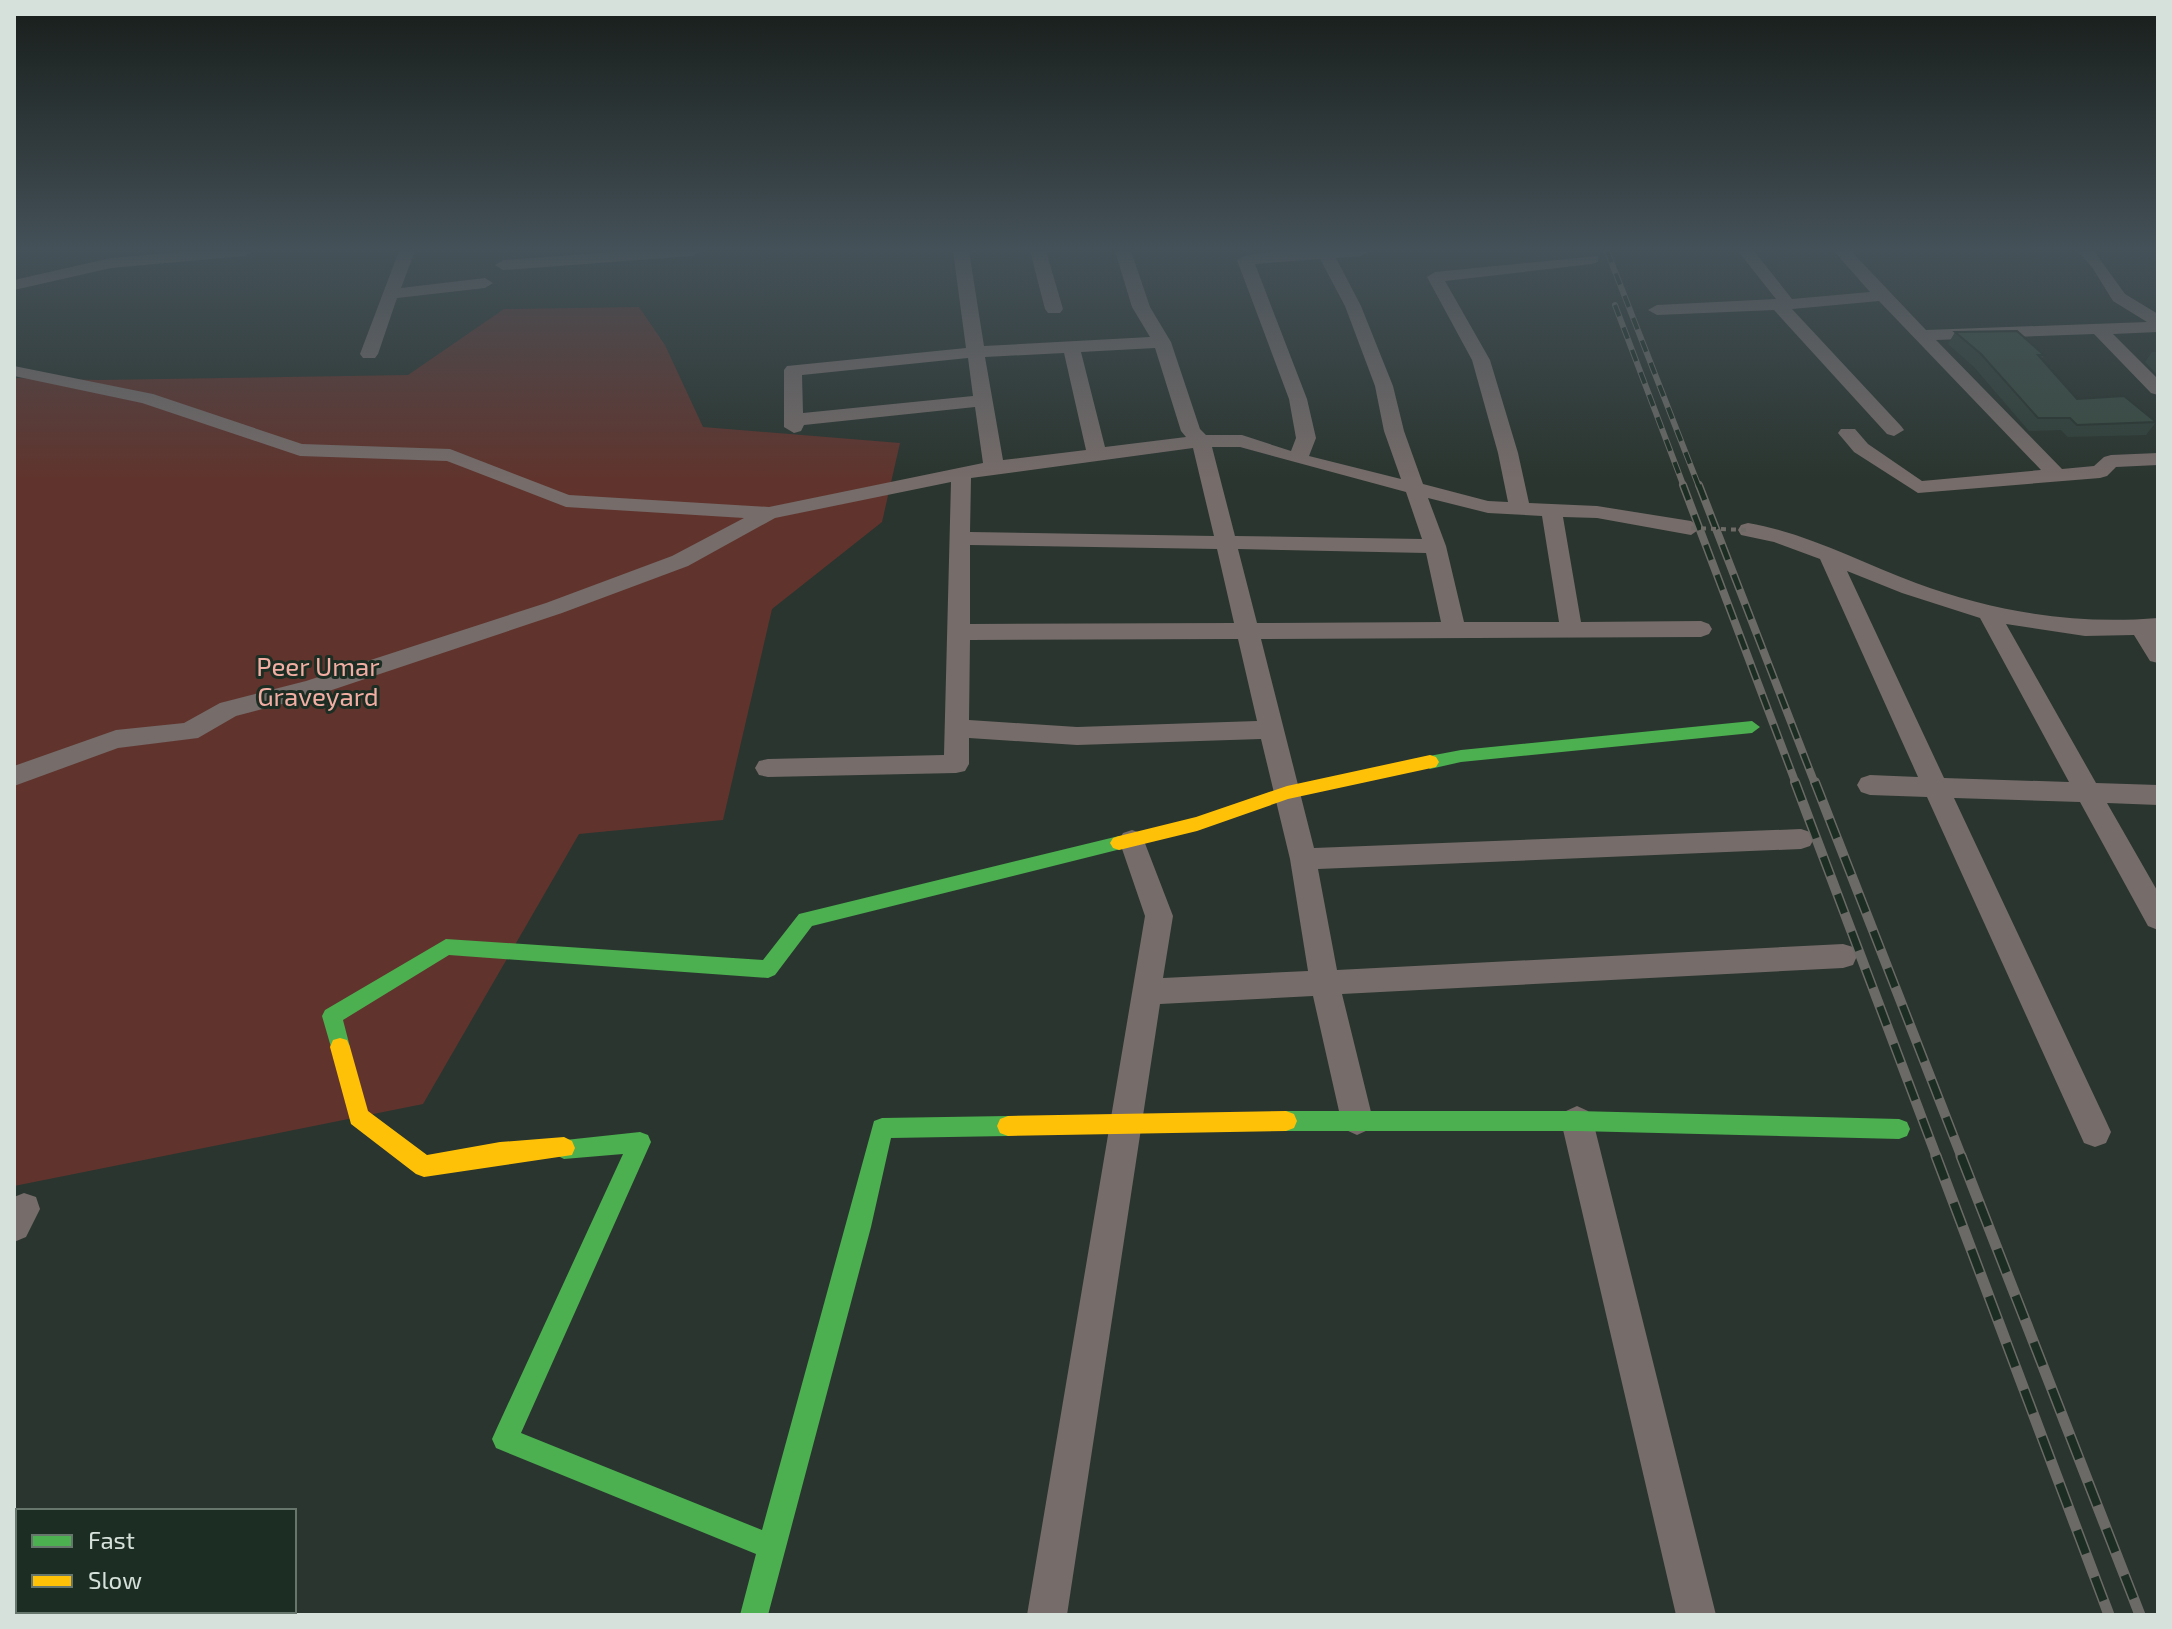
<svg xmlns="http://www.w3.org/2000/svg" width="2172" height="1629" viewBox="0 0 2172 1629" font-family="'Exo 2',sans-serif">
	<rect width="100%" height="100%" fill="#2a352f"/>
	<path fill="#60342d" d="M639,307l26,38 38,82 197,16 -18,79 -110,87 -49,211 -144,14 -156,270 -409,82v-808l84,2 310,-5 96,-66z"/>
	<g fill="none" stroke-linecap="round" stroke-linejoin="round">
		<path fill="#766c6a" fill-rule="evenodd" d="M193,251h60l-8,5 -134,12 -97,22v-10l97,-22z
			M399,251h16l-14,37 84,-10 8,5 -8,5 -88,10 -19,56 -3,4h-12l-3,-4z
			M629,251h72l-8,5 -190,14 -8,-5 8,-5z
			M953,251h16l15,95 166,-9 -18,-30 -17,-56h16l19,56 21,35 29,87 6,6h36l49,16 5,-13 -7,-39 -52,-139c15,-13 108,-9 132,-9l-8,5 -25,2 25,48 32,80 11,45 19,53 65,17 20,1 -10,-49 -26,-93 -45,-83 8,-5 163,-16v6l-6,2 -147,17 45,79 28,93 11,50 68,3 94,15 10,7 -10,7 -94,-17 -34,-1 18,105 120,-1 8,3 3,5 -3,5 -8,3 -440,2 53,209 487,-19 9,3 4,7 -4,7 -9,3 -483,20 19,101 506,-26 10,3 4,9 -4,9 -10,3 -501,26 31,126 -5,10 -11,5 -11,-5 -5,-10 -28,-124 -153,8 -93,611h-40l118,-699 -26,-76 4,-7 9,-3 9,3 32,83 -10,62 145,-7 -18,-112 -29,-120 -184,6 -108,-7v26l-4,7 -9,2 -188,4 -9,-2 -4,-7 4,-7 9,-2 176,-4 7,-273 -176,36 -87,48 -126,47 -245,82 -81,21 -38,22 -80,10 -104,38v-20l102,-36 68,-7 36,-20 86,-22 240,-78 126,-47 72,-38 -178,-11 -119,-46 -147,-5 -158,-53 -128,-27v-10l139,28 149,50 148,5 119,46 200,12 214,-44 -8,-56 -171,18 -3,6 -7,2 -10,-6v-57l3,-4 179,-18zM1320,259l25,47 30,80 9,45 17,48 -92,-23 7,-18 -9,-39 -52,-135zM1155,348l26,83 5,6 -81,10 -24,-95zM1064,353l22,97 -83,10 -18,-103zM968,358l5,38 -170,17 -1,-38zM1212,447h28l166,45 16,47 -187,-3zM1193,448l21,88 -244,-4 1,-54zM1428,498l60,15 54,3 17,106h-95l-18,-76zM970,545l247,4 17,74 -264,1zM1238,549l188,4 15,69 -184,1zM1238,639l19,82 -180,6 -108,-7 1,-80z
			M1030,251h16l17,58 -3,4h-12l-3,-4z
			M1738,251h16l38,48 78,-7 -36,-41h17l75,79 221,-8 -34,-21 -21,-34 -15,-16h17l31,43 33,20v18l-45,2 45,45v16l-7,-2 -57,-59 -158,6 126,129 32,-3 10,-9 7,-2 47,-2v12l-42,2 -9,9 -7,2 -182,15 -64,-41 -16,-19 3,-4h14l13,15 54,37 119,-11 -162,-169 -87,8 109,117 3,4 -10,6 -7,-2 -113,-124 -117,5 -9,-5 9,-5 119,-6z
			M1748,523c59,10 112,39 168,60 79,29 158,42 242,35v45l-8,-2 -16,-26 -49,1 -79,-12 90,159 62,2v20l-51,-2 51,89v38l-10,-4 -68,-124 -126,-4 152,323 5,11 -5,11 -11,4 -11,-4 -157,-346 -57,-2 -9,-3 -4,-7 4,-7 9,-3 48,2 -98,-218 -46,-17 -33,-7 -3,-5 3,-5zM1847,571l55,22 78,25 89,164 -125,-4z
			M1577,1106l11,5 5,10 123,494h-40l-115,-494 5,-10z
			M24,1193l12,4 4,12 -14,28 -12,5v-45z"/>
		<path fill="#4caf50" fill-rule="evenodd" d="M1752,721l8,6 -8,6 -291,29 -31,7 -9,-7 3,-5 37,-7z
			M1119,836l6,2 3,5 -3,5 -313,78 -37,49 -7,3 -319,-23 -106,65 7,27 -3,7 -7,2 -7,-2 -11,-38 3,-6 121,-71 317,21 36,-46z
			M1286,1111h291l322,8 8,3 3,7 -3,7 -8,3 -322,-8h-291l-8,-3 -3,-7 3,-7z
			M1008,1116l8,3 3,7 -3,7 -8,3 -117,2 -20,89 -103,388h-28l16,-61 -260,-106 -4,-9 4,-9 127,-276 -59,5 -8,-4 -3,-7 3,-7 84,-9 8,3 3,7 -130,291 241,97 112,-409 8,-3z"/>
		<path fill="#ffc107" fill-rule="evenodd" d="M1430,755l6,2 3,5 -3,5 -148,32 -91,32 -78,19 -6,-2 -3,-5 3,-5 6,-2 77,-19 91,-31z
			M340,1038l7,2 3,7 18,64 59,44 73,-13 64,-5 8,4 3,7 -3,7 -148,22 -8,-3 -65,-50 -21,-77 3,-7z
			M1286,1111l8,3 3,7 -3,7 -8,3 -278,5 -8,-3 -3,-7 3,-7 8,-3z"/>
		<defs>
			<path id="rail-far3" d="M1607,251l92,236
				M1615,305l69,182"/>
			<path id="rail-far2" d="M1683,485l113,299
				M1699,485l116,299"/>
			<path id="rail-far1" d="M1795,782l142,376
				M1815,782l147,376"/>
			<path id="rail" d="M1936,1156l173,459
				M1961,1156l179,459"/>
		</defs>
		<use href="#rail-far3" stroke="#6b6a66" stroke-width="6"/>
		<use href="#rail-far2" stroke="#6b6a66" stroke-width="8"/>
		<use href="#rail-far1" stroke="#6b6a66" stroke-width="10"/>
		<use href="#rail" stroke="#6b6a66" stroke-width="11"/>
		<use href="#rail-far3" stroke="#1c2e24" stroke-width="4" stroke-dasharray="12" stroke-linecap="butt"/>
		<use href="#rail-far2" stroke="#1c2e24" stroke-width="5" stroke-dasharray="16" stroke-linecap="butt"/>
		<use href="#rail-far1" stroke="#1c2e24" stroke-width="7" stroke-dasharray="20" stroke-linecap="butt"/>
		<use href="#rail" stroke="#1c2e24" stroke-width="8" stroke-dasharray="25" stroke-linecap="butt"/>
		<path stroke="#6e6b67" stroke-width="4" stroke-dasharray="5 5" stroke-linecap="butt" d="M1691,528l57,2"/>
	</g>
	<path fill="#314039" d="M1955,332l89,23 -2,4 35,40 79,23 -10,13 -78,2 -7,-7 -32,1 -55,-64 -26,-23z
		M2152,352h6v23l-13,-13z"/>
	<path fill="#394b42" stroke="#28342e" stroke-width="2" d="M2017,331l27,24h-6l39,44 47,-3 32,26 -79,3 -7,-7h-32l-57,-64 -26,-22z"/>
	<linearGradient id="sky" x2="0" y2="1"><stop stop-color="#171d1a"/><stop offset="0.52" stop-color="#445158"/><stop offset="1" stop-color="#445158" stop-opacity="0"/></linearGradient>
	<rect width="2172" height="479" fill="url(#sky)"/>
	<g text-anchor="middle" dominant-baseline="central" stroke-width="6" stroke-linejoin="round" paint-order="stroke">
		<g font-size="26" fill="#f3aea3" stroke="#1c2e24">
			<text x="318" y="665">Peer Umar<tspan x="318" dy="30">Graveyard</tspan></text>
		</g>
	</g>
	<rect width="2172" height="1629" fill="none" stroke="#d6e1db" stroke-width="32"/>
	<rect x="16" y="1509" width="280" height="104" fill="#1c2e24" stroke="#66766d" stroke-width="2"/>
	<rect x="32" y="1535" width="40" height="12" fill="#4caf50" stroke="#66766d" stroke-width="2"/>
	<text x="88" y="1549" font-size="24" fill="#d6e1db">Fast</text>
	<rect x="32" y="1575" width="40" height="12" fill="#ffc107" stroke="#66766d" stroke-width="2"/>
	<text x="88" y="1589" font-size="24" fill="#d6e1db">Slow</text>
</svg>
